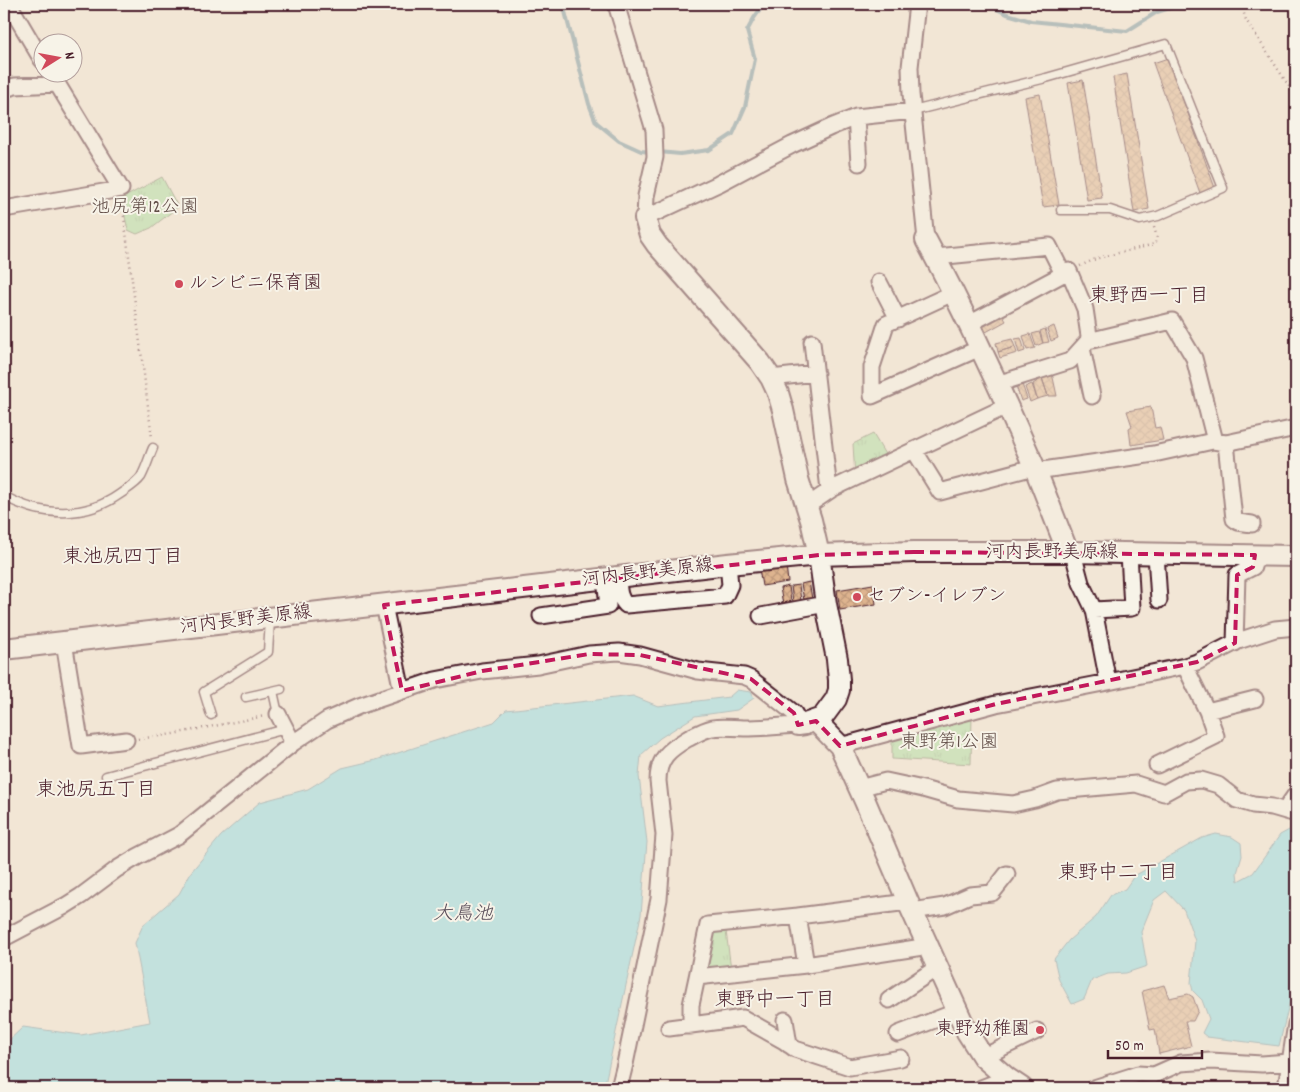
<svg xmlns="http://www.w3.org/2000/svg" width="1300" height="1092" viewBox="0 0 1300 1092" font-family="Dekko,'Klee One',sans-serif">
	<defs>
		<pattern id="park-tufts" width="24" height="20" patternUnits="userSpaceOnUse" patternTransform="scale(1.25)"><rect width="24" height="20" fill="#a8dd9f"/><path d="M3 7l-1-3M5 7V3M7 7l1-3M15 17l-1-3M17 17v-4M19 17l1-3" fill="none" stroke="#92bd89"/></pattern>
		<pattern id="building-cross-hatch" width="8" height="8" patternUnits="userSpaceOnUse" patternTransform="scale(1.25)"><rect width="8" height="8" fill="#deb48f"/><path d="M0 0l8 8M0 8l8-8" fill="none" stroke="#c09a7c"/></pattern>
	</defs>
	<rect width="100%" height="100%" fill="#f2e6d6"/>
	<filter id="ink" filterUnits="userSpaceOnUse"><feTurbulence type="fractalNoise" baseFrequency=".02" numOctaves="2"/><feDisplacementMap in="SourceGraphic" scale="10" xChannelSelector="R" yChannelSelector="G"/><feConvolveMatrix kernelMatrix="1 2 1 2 8 2 1 2 1" color-interpolation-filters="sRGB"/></filter>
	<g filter="url(#ink)">
		<path fill="url(#park-tufts)" stroke="#797e65" d="M162,177l16,30 -27,21 -14,6 -9,-4 -7,-31z
			M873,434l13,22 -31,22 -2,-34z
			M972,716l-1,48 -79,-5v-22z
			M726,931l5,38 -21,2 -4,-4 8,-34z"/>
		<path fill="#8adbe6" stroke="#70909b" d="M737,690l14,2 3,6 -17,12 -42,6 -35,22 -19,17 -2,21 8,66 -6,73 -37,173h-600v-43l19,-18 58,8 69,-13 -15,-79 8,-18 36,-31 12,-22 30,-36 39,-34 48,-13 34,-21 34,-8 118,-38 12,-12 127,-14 25,10 71,-9z
			M1291,829l5,1v145l-17,71 -72,-9 -5,-4 7,-14 -7,-19 -9,-9 -2,-8 4,-42 -11,-31 -18,-19 -12,9 -13,32 6,34 -21,7 -18,1 -16,6 -8,19 -12,5 -13,-24 -5,-21 15,-19 27,-23 15,-22 14,-6 9,-13 68,-38 14,-4 16,3 9,6 1,13 -5,17 1,8 15,-8 27,-38z"/>
		<g fill="none" stroke-linecap="round" stroke-linejoin="round">
			<path stroke="#70909b" stroke-width="4" d="M563,4l26,100 7,18 23,19 22,10 11,1
				M986,4l21,10 24,7 96,10 30,-19 26,-8
				M659,152l21,2 29,-4 24,-16 12,-27 10,-48 -8,-28 7,-13 10,-14"/>
		</g>
		<path fill="url(#building-cross-hatch)" stroke="#4a1f2b" d="M1168,58l47,130 -15,5 -47,-130z
			M1127,74l22,135 -15,3 -21,-135z
			M1083,80l19,118 -15,2 -19,-117z
			M1040,94l19,111 -16,2 -18,-110z
			M1001,313l5,8 -20,11 -4,-9z
			M1054,326l4,12 -7,3 -4,-12z
			M1045,329l4,13 -6,1 -3,-12z
			M1039,332l4,11 -7,3 -4,-12z
			M1030,334l5,14 -8,2 -4,-14z
			M1021,338l4,13 -6,2 -4,-14z
			M1012,339l3,8 -17,5 -2,-9z
			M1015,347l2,6 -17,5 -2,-6z
			M1052,373l5,23h-9l-6,-18z
			M1042,378l6,18 -11,3 -4,-15z
			M1022,384l5,15 -6,2 -5,-15z
			M1032,384l5,15 -7,3 -5,-15z
			M1151,407l4,21 5,-1 3,13 -32,5 -2,-17 3,-2 -5,-15z
			M786,565l2,17 -26,4 -3,-17z
			M809,582l3,17 -8,1 -3,-16z
			M873,584l3,20 -36,6 -3,-20z
			M799,585l2,16 -8,1 -2,-16z
			M789,586l2,16 -8,2 -3,-16z
			M1164,985l5,13 19,-4 5,3 5,14 -5,10h-8l6,25 -32,8 -4,-25 -5,1 -8,-39z"/>
		<g fill="none" stroke-linecap="round" stroke-linejoin="round">
			<defs>
				<path id="lane" d="M913,111l133,-33 120,-34 57,144 -65,28 -18,4 -30,-10h-49
					M4,496c37,21 81,23 116,-2 7,-5 16,-10 21,-17 5,-9 8,-20 12,-29
					M273,691l5,23
					M246,697l35,-8
					M211,715l-7,-23 64,-40 2,-32
					M106,776l180,-47"/>
				<path id="street" d="M9,4l33,56
					M616,4l38,126 1,27 -9,39 -1,22 73,-34 74,-39 39,-18 25,-10 57,-6
					M917,4l-7,63 1,27 15,146
					M4,89l11,-3 42,-2
					M856,117l3,46
					M4,209l117,-20 -71,-117
					M936,257l113,-11 14,28 -94,50
					M879,282l19,37
					M953,293l-67,31 -14,43v29l108,-48
					M1088,341l84,-20 22,37 21,83
					M812,342l17,148
					M1082,348l10,48
					M771,378l45,-5
					M997,384l73,-23 18,-20 1,-5 -4,-27 -16,-38
					M914,450l26,42 94,-25
					M1036,471l118,-17 59,-13 13,2
					M807,506l25,-17 175,-83
					M1252,524l-14,-2 -4,-3 -8,-76 70,-15
					M1073,553l8,30 13,27 14,72
					M1156,554l3,46
					M618,578c1,10 0,19 8,27l99,-9 5,-11 -2,-21
					M384,605l18,86
					M1094,610l38,-2 -3,-55
					M541,616l67,-10 -3,-27
					M761,616l65,-12
					M64,642l17,104 45,-6
					M1235,643l2,-68 16,-8 2,-12
					M1207,711l48,-12
					M278,714l15,29
					M840,746l156,-42 112,-22 77,-16 12,-4 41,-21 37,-12 21,-2
					M1157,765l59,-29 -9,-25 -22,-45
					M859,788l27,-7 37,8 35,10 55,5 22,-5 22,-8 79,-7 28,9 22,-12 15,-1 17,5 19,15 16,5 19,2 24,7
					M1296,794l-7,10 7,11
					M908,902l-110,14 -90,9 -11,52 109,-12 123,-19
					M912,911l33,-5 25,-11 22,-2 15,-19
					M798,916l8,49
					M4,938l61,-32 16,-10 36,-27 20,-12 42,-22 114,-92 34,-23 32,-14 76,-26 47,-9 56,-6 51,-11 30,-2 21,3 58,16 46,5 7,3 43,34 3,5 1,7c-18,1 -36,3 -54,3 -11,0 -21,-2 -32,0 -9,2 -17,7 -25,11 -18,11 -29,19 -29,42l6,54 -5,64 -34,165 -6,24
					M889,1000l49,-33
					M785,1020l4,25
					M691,1026v-21l6,-28
					M669,1028l74,-10 41,23 11,8 55,18 51,-9
					M898,1034l60,-23
					M983,1057l54,-26
					M981,1088l26,-10
					M1094,1088l44,-14 16,1 27,-12 30,-2 51,3 27,-2
					M1286,1088l10,-64"/>
				<path id="secondary" d="M645,218l5,17 7,10 103,117 11,16 7,15 5,17 15,69 13,41 8,35 7,49 11,55 2,21v10l-3,9 -14,19 -17,6 -7,1
					M926,240c40,75 76,152 110,231 11,27 21,54 32,81
					M4,649l724,-85 91,-9 95,-3h154l228,4
					M816,721l24,25 25,55 43,101 59,130 16,25 24,21 15,10"/>
			</defs>
			<use href="#lane" stroke="#4a1f2b" stroke-width="11"/>
			<use href="#street" stroke="#4a1f2b" stroke-width="19"/>
			<use href="#secondary" stroke="#4a1f2b" stroke-width="24"/>
			<path stroke="#4a1f2b" stroke-width="2.5" stroke-dasharray="1 4" stroke-linecap="butt" d="M1241,4l5,16 50,77
				M122,201l30,237
				M1080,266l18,-8 57,-14 2,-6 -3,-11
				M138,739l35,-5 92,-18"/>
			<use href="#lane" stroke="#f7f3e8" stroke-width="8"/>
			<use href="#street" stroke="#f7f3e8" stroke-width="15"/>
			<use href="#secondary" stroke="#f7f3e8" stroke-width="20"/>
		</g>
	</g>
	<path d="M0 0H1300V1092H0ZM914,552l341,3 -2,12 -16,8 -2,68 -38,19 -201,42 -156,42 -24,-25 -18,4 -4,-12 -43,-34 -111,-24 -51,-1 -107,17 -80,20 -18,-86 435,-50z" fill="#f2e6d6" fill-opacity=".55" fill-rule="evenodd"/>
	<path fill="none" stroke="#c2185b" stroke-width="4" stroke-dasharray="10 6" stroke-linejoin="round" d="M914,552l341,3 -2,12 -16,8 -2,68 -38,19 -201,42 -156,42 -24,-25 -18,4 -4,-12 -43,-34 -111,-24 -51,-1 -107,17 -80,20 -18,-86 435,-50z"/>
	<g fill="#d1495b" stroke="#f7f3e8" stroke-width="2">
		<circle cx="179" cy="284" r="5"/>
		<circle cx="857" cy="597" r="5"/>
		<circle cx="1040" cy="1030" r="5"/>
	</g>
	<g text-anchor="middle" dominant-baseline="central" stroke-width="4" stroke-linejoin="round" paint-order="stroke">
		<g font-size="19" fill="#624e48" stroke="#f7f3e8">
			<text x="145" y="208">池尻第12公園</text>
			<text x="949" y="743">東野第1公園</text>
		</g>
		<g font-size="19" fill="#4a1f2b" stroke="#f7f3e8" text-anchor="start">
			<text x="189" y="284">ルンビニ保育園</text>
			<text x="867" y="597">セブン-イレブン</text>
			<text x="1030" y="1030" text-anchor="end">東野幼稚園</text>
		</g>
		<g font-size="19" fill="#4a1f2b" stroke="#f7f3e8">
			<text x="1052" y="553">河内長野美原線</text>
			<text transform="translate(648 574) rotate(-7)">河内長野美原線</text>
			<text transform="translate(246 621) rotate(-7)">河内長野美原線</text>
		</g>
		<g font-size="20" fill="#4a1f2b" stroke="#f7f3e8">
			<text x="1149" y="297">東野西一丁目</text>
			<text x="123" y="558">東池尻四丁目</text>
			<text x="96" y="791">東池尻五丁目</text>
			<text x="1118" y="874">東野中二丁目</text>
			<text x="775" y="1001">東野中一丁目</text>
		</g>
		<g font-size="20" font-style="italic" fill="#5a4e5a" stroke="#f7f3e8">
			<text x="463" y="915">大鳥池</text>
		</g>
	</g>
	<rect width="1300" height="1092" fill="none" stroke="#f7f3e8" stroke-width="20"/>
	<rect x="10" y="10" width="1280" height="1072" fill="none" stroke="#4a1f2b" stroke-width="2" filter="url(#ink)"/>
	<g transform="translate(58 58) rotate(79)"><circle r="24" fill="#f7f3e8" stroke="#b29e9c"/>
	<path d="M0-4L9 19L0 12L-9 19Z" fill="#d1495b"/>
	<text y="-8" font-size="14" font-weight="bold" text-anchor="middle" fill="#4a1f2b">N</text>
	</g>
	<path d="M1108 1050v8h94v-8" fill="none" stroke="#4a1f2b" stroke-width="2.5"/>
	<text x="1115" y="1050" font-size="15" fill="#4a1f2b" stroke="#f7f3e8" stroke-width="4" paint-order="stroke">50 m</text>
</svg>
